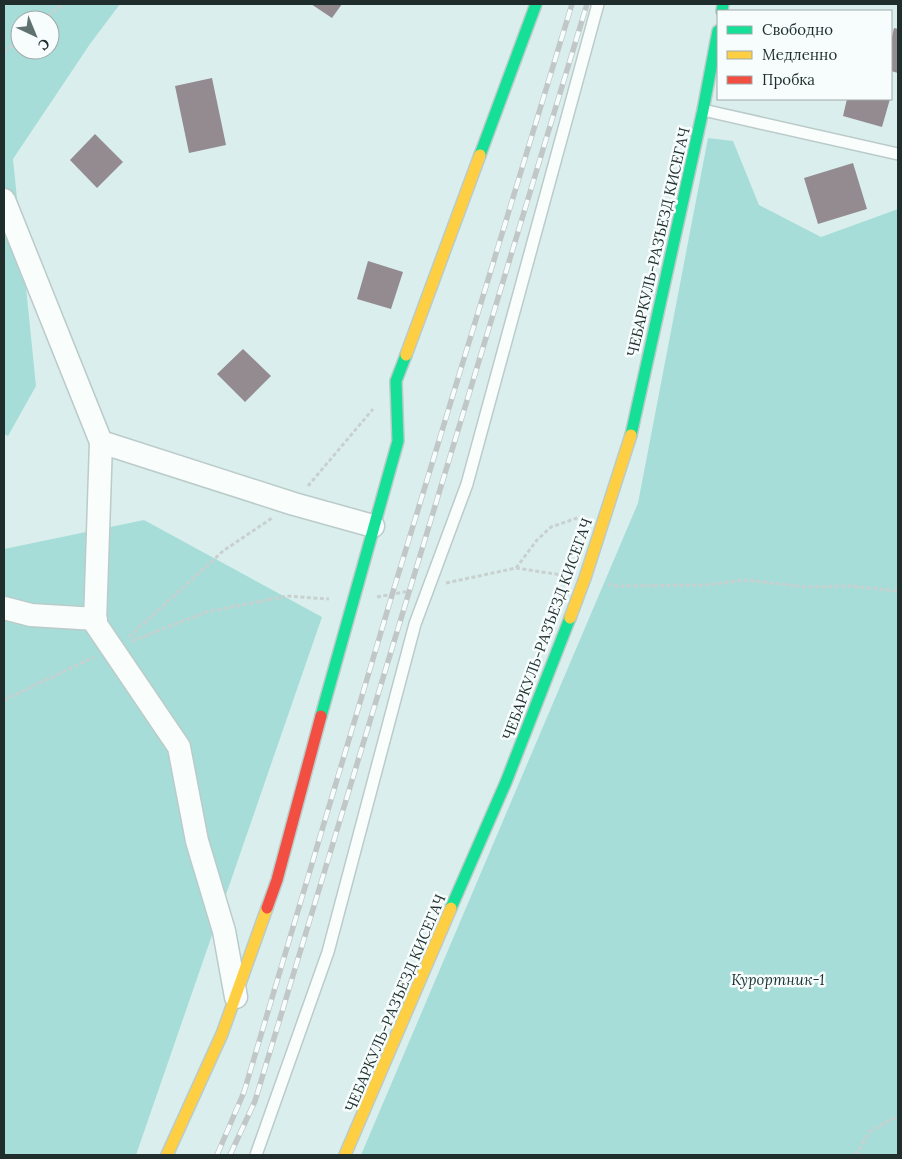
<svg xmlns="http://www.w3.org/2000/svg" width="902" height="1159" viewBox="0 0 902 1159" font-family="Lora,serif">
	<rect width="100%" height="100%" fill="#daefed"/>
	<path fill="#a7ddd8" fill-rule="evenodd" d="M9,4h111l-30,40 -77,115 23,227 -28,50 -4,-2v-428zM20,20h30v30h-30z
		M708,138l25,3 26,64 62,32 77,-28v946h-537l277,-652z
		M144,520l178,97 -186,538h-132v-606z"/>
	<path fill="#938b8f" d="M311,4h31l-10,14z
		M894,28l4,1v44l-7,-2v-30z
		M212,78l14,67 -37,8 -14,-67z
		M847,99h43l-8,28 -39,-11z
		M95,134l28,28 -26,26 -27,-28z
		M853,163l14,46 -49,15 -14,-46z
		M368,261l35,11 -12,37 -34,-10z
		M243,349l28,27 -26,26 -28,-28z"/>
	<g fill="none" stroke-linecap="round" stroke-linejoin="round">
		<defs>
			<path id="lane" d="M703,110l195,44
				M256,1155l72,-203 87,-328 52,-140 131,-480"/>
			<path id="street" d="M4,200l97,242 193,62 79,22
				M101,442l-6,181 84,124 18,94 27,90 12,66
				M4,608l27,7 65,4"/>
			<path id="fast" d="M722,11l1,-7
				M480,155l56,-151
				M631,435l72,-325 15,-79
				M321,716l77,-275 -2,-60 10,-26
				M451,908l55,-126 64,-164"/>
			<path id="slow" d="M406,355l74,-200
				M570,618l15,-40 46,-143
				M167,1155l55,-121 45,-126
				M345,1155l106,-247"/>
			<path id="jam" d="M267,908l10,-28 44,-164"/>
		</defs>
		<use href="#lane" stroke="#bacbc9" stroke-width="14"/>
		<use href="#street" stroke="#bacbc9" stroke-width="25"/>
		<use href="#fast" stroke="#bacbc9" stroke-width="14"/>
		<use href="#slow" stroke="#bacbc9" stroke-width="14"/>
		<use href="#jam" stroke="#bacbc9" stroke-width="14"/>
		<path stroke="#c8d0d0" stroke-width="3" stroke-dasharray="4 2.5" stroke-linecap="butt" d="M43,20l20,-16
			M4,52l16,-13
			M308,486l65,-77
			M516,568l21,-28 14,-13 29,-10
			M446,583l70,-15 46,7
			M608,584l8,2 89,-1 41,-5 59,7 46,-1 47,5
			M377,597l33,-6
			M129,637l94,-86 49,-33
			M132,641l74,-29 81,-16 42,3
			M4,700l90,-43
			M856,1155l14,-24 28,-15"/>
		<use href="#lane" stroke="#f9fdfc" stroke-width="11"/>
		<use href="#street" stroke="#f9fdfc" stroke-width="22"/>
		<use href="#fast" stroke="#16e098" stroke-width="11"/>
		<use href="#slow" stroke="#ffcf43" stroke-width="11"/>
		<use href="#jam" stroke="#f24e42" stroke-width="11"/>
		<defs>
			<path id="rail" d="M217,1155l27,-63 148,-497 180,-591
				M230,1155l25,-54 332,-1097"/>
		</defs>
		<use href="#rail" stroke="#c1c7c7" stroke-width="5.5"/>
		<use href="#rail" stroke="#f6fdfc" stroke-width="4" stroke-dasharray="11" stroke-linecap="butt"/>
	</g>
	<g text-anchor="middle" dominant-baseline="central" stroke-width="5" stroke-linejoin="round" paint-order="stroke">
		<g font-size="15" fill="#1f2e2c" stroke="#f6fdfc">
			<text transform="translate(658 242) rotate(-77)">ЧЕБАРКУЛЬ-РАЗЪЕЗД КИСЕГАЧ</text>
			<text transform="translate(547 629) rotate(-70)">ЧЕБАРКУЛЬ-РАЗЪЕЗД КИСЕГАЧ</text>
			<text transform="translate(395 1003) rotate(-67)">ЧЕБАРКУЛЬ-РАЗЪЕЗД КИСЕГАЧ</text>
		</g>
		<g font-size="15" font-style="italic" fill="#19322f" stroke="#f6fdfc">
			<text x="778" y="979">Курортник-1</text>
		</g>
	</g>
	<rect width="902" height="1159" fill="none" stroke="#1f2e2c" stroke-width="10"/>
	<rect x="717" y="10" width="175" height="90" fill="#f6fdfc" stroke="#a0aaa9"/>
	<rect x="727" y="26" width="25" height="8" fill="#16e098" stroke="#a0aaa9"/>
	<text x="762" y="35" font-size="15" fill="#1f2e2c">Свободно</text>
	<rect x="727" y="51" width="25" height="8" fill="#ffcf43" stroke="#a0aaa9"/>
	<text x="762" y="60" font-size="15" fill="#1f2e2c">Медленно</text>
	<rect x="727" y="76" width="25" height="8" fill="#f24e42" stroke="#a0aaa9"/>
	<text x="762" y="85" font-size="15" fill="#1f2e2c">Пробка</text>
	<g transform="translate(35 35) rotate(136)"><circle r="24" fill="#f6fdfc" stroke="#a0aaa9"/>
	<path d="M0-4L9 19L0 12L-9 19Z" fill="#607270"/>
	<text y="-8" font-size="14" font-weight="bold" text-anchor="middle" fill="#1f2e2c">С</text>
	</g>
</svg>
